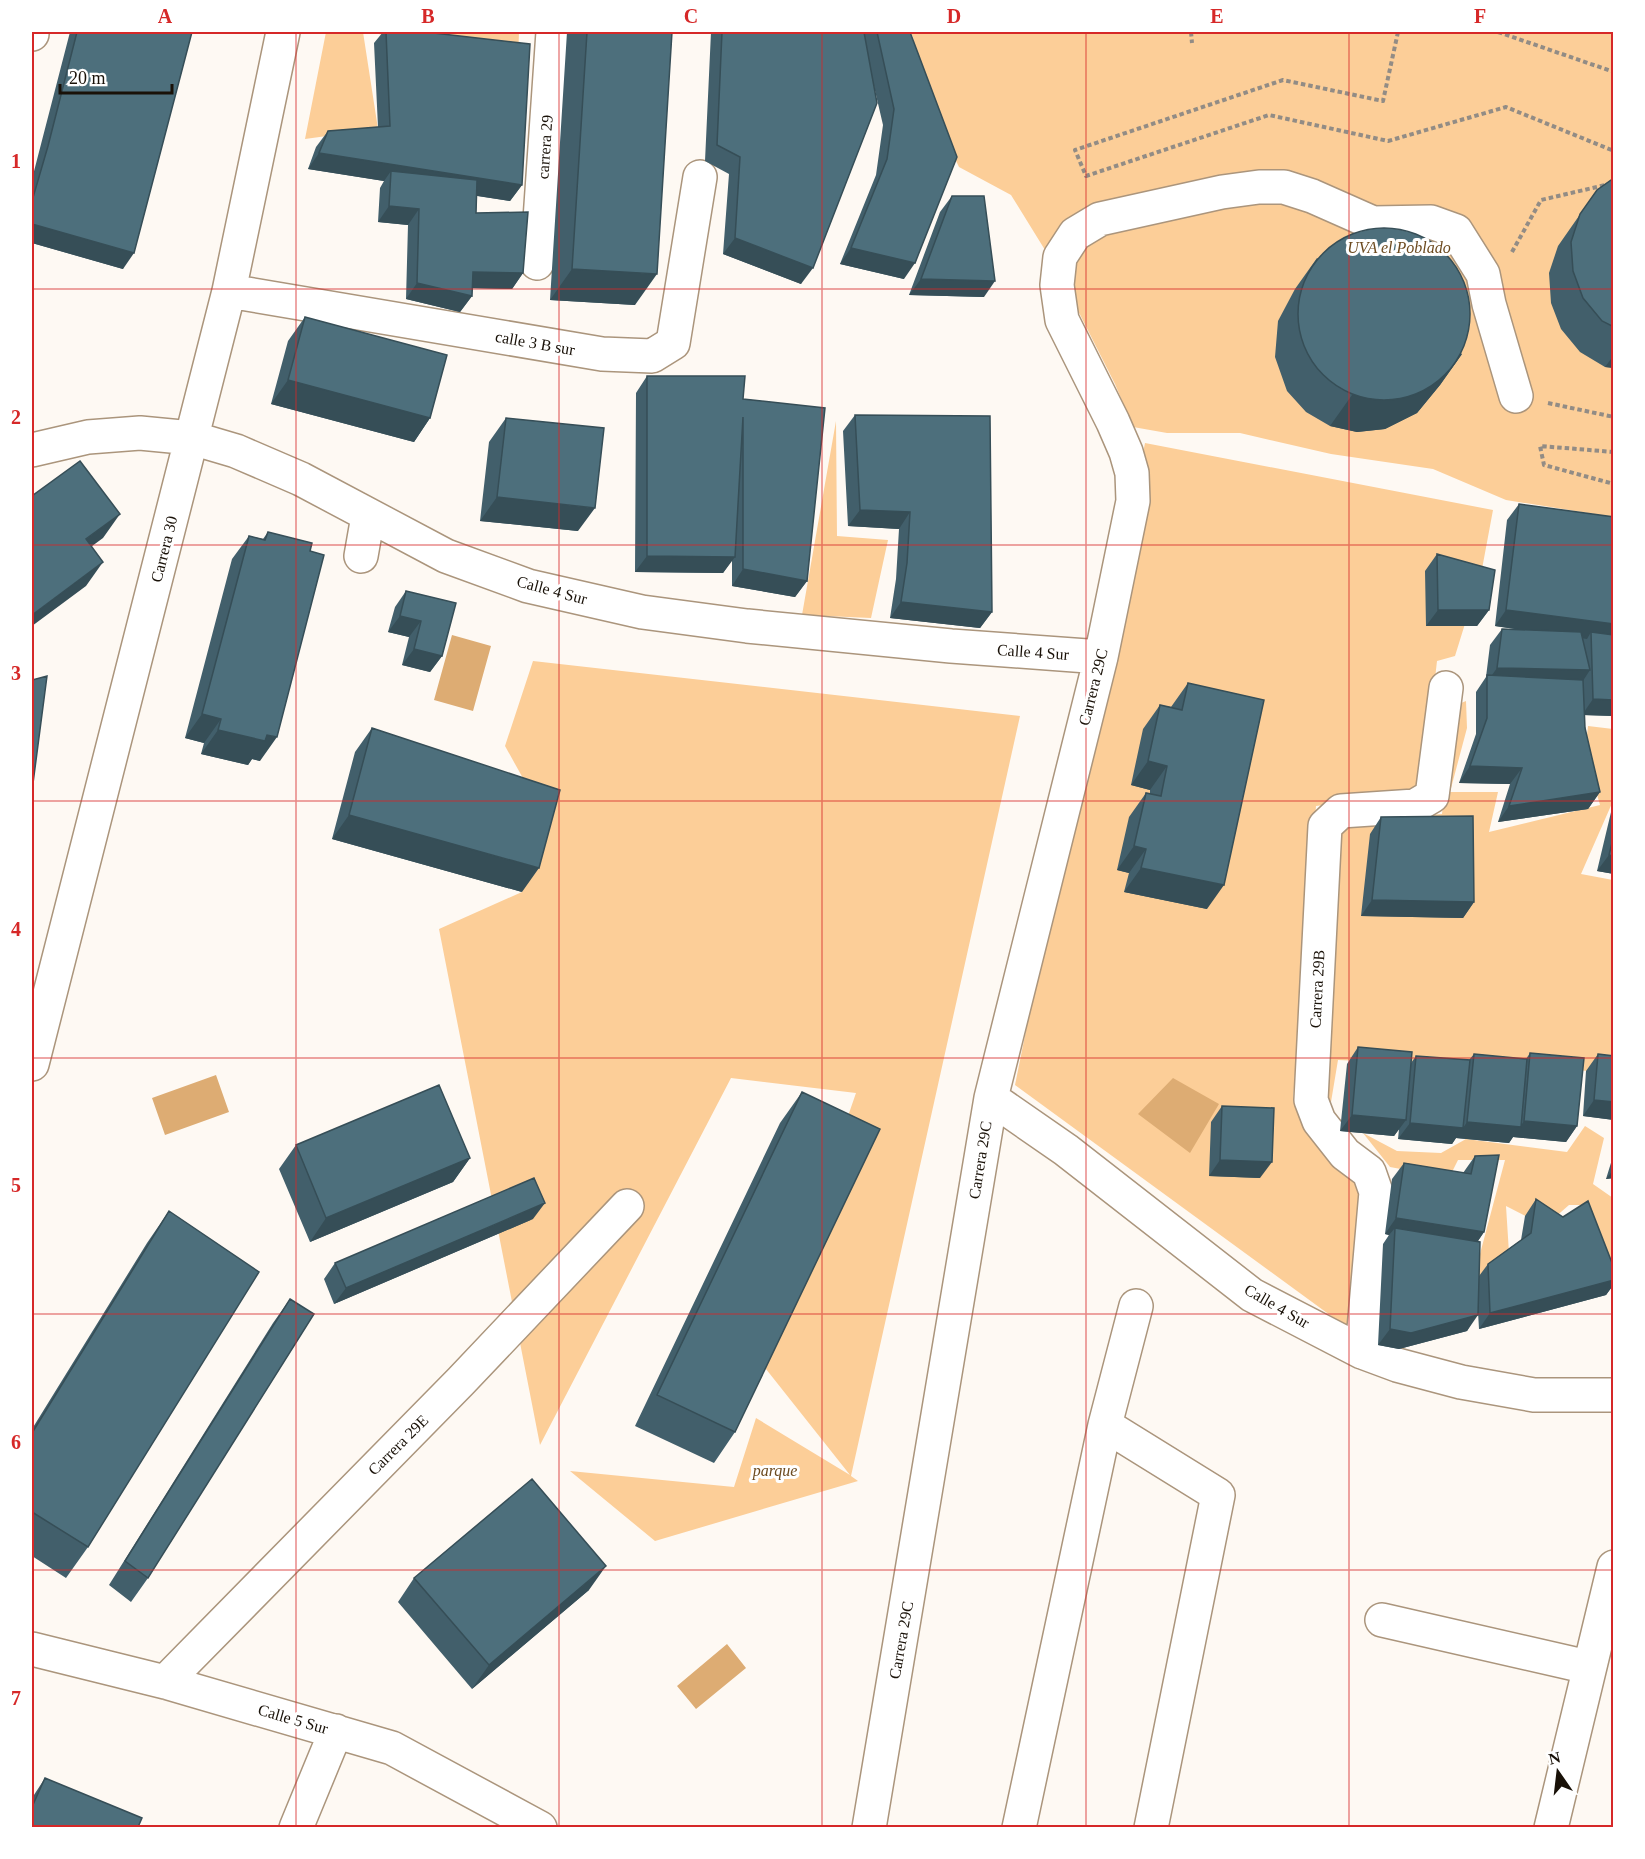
<svg xmlns="http://www.w3.org/2000/svg" width="1645" height="1859" viewBox="0 0 1645 1859" font-family="'Times New Roman',serif">
	<rect width="100%" height="100%" fill="#fef9f3"/>
	<path fill="#fcce98" d="M326,32h37l15,97 -73,10z
		M368,32h151l-1,28z
		M910,32h703v485l-107,-17 -73,-31 -102,-15 -91,-21h-73l-34,-6 -18,-43 -57,-113 -47,-76 -52,-28 -34,-69 -12,-61z
		M836,421l1,115 51,4 -17,78 -69,-3z
		M1145,443l348,67 -11,59 -27,87 -18,5 -15,132 -106,13 -23,294 67,86 -11,143 -334,-244z
		M533,661l487,55 -169,760 7,5 -203,60 -85,-70 164,16 22,-69 94,57 -88,-111 94,-271 -125,-15 -191,367 -101,-516 83,-37 21,-78 -38,-68z
		M1466,701l1,27 -17,64h48l-9,40 111,-27 -15,-52 3,-27 25,3v72l-32,73 32,6v192l-275,-12 -8,48 -7,-8 15,-278 104,-8 12,-108z
		M1585,1126l19,12 -11,46 20,14v85l-32,-78h-12l-24,21 -39,-20 3,47 -37,31 33,-124h-47l-9,18 -59,-11 -27,-34 34,18 44,2 25,-14 101,13z"/>
	<path fill="#ddac73" d="M452,635l39,11 -18,65 -39,-11z
		M216,1075l13,37 -64,23 -13,-37z
		M1173,1078l46,26 -29,49 -52,-39z
		M727,1644l19,24 -50,41 -19,-23z"/>
	<g fill="none" stroke-linecap="round" stroke-linejoin="round">
		<defs>
			<path id="minor" d="M32,34v-2
				M537,263l16,-231
				M229,291l373,63 50,2 21,-13 27,-166
				M32,450l56,-13 52,-4 52,5 44,13 65,28 145,77 82,30 114,26 105,14 204,20 150,11
				M361,556l7,-40
				M32,1064l197,-773 54,-259
				M991,1098l75,52 186,145 110,57 35,13 64,17 73,13h80
				M1362,1352l14,-160 -7,-20 -24,-18 -26,-33 -8,-21 14,-274 16,-15 74,-5 17,-10 14,-108
				M1105,1425l113,70 -67,333
				M1382,1620l206,47
				M32,1649l133,33 227,66 148,80
				M165,1682l296,-301 166,-175
				M296,1828l40,-97
				M869,1828l122,-730 110,-441 32,-156 -1,-28 -6,-21 -13,-30 -51,-102 -5,-35 3,-28 15,-23 25,-15 122,-27 37,-5h25l28,9 61,27 58,-1 25,9 27,43 6,30 27,92
				M1019,1828l86,-403 31,-119
				M1551,1828l63,-261"/>
		</defs>
		<use href="#minor" stroke="#ab957c" stroke-width="36"/>
		<path stroke="#928c85" stroke-width="4" stroke-dasharray="4.5 3" stroke-linecap="butt" d="M1191,32l1,11
			M1398,32l-15,69 -100,-21 -208,70 11,26 183,-61 119,26 118,-34 108,44
			M1498,32l116,40
			M1512,252l29,-52 73,-17
			M1548,403l66,14
			M1614,452l-74,-6 4,19 70,19"/>
		<use href="#minor" stroke="#fff" stroke-width="33"/>
	</g>
	<path fill="#425f6b" d="M70,32h122l-69,237 -91,-26v-64z
		M383,32h42l97,153 -12,16 -33,-5 -1,17 47,60 -11,16 -40,-1v8l-12,16 -54,-13 2,-74 -30,-3 2,-34 4,-7 -76,-12 8,-22 12,-16 50,-4 -4,-84z
		M567,32h105l-37,273 -85,-5z
		M711,32h199l-6,247 -64,-15 36,-89 7,-50 -10,-43 -72,202 -78,-30 6,-80 -24,-13z
		M1614,178v190l-9,-1 -25,-15 -19,-23 -10,-26 -2,-30 9,-27 39,-56z
		M952,196l32,101 -75,-2 31,-83z
		M1317,258l145,96 -22,31 -23,28 -32,16 -28,3 -27,-6 -24,-14 -19,-21 -12,-34 3,-36 17,-32z
		M305,317l125,101 -16,24 -143,-38 17,-63z
		M647,376l96,23 64,182 -12,16 -63,-11v-26l-9,13 -88,-1 1,-179z
		M855,415l137,197 -12,16 -90,-10 6,-39 3,-50 -51,-3 -5,-95z
		M506,418l72,113 -98,-10 9,-79z
		M1519,504l95,13v199l-30,-1 1,13 15,64 -12,17 -90,13 12,-38 -51,-1 17,-49v-42l10,-15 4,-32 12,-16 19,1 -26,-4 12,-106z
		M268,532l-8,229 -8,-2 -4,6 -47,-11 3,-11 -19,-5 47,-179 17,-23 14,3z
		M1437,554l52,56 -12,16h-51l-1,-55z
		M406,591l36,65 -12,16 -28,-7 7,-28 -21,-5 7,-25z
		M1188,683l19,226 -83,-17 5,-19 -12,-3 12,-53 17,-24 4,1v-4l-19,-5 12,-56 17,-24 11,2z
		M372,728l150,164 -190,-53 23,-87z
		M1614,806v68l-17,-3 15,-63z
		M1381,817l93,85 -11,16 -102,-2 9,-82z
		M1358,1047l53,16 5,-7 53,4 5,-6 52,5 4,-6 47,73 -11,16 -53,-5 -4,6 -53,-5 -4,6 -54,-5 1,-10 -5,7 -54,-5 7,-67z
		M1598,1054l16,66 -31,-4 3,-45z
		M802,1092l-67,340 -21,31 -79,-37 145,-303z
		M1222,1106l38,72 -51,-2 2,-54z
		M296,1145l174,13 -17,24 -143,60 -31,-73z
		M1614,1153v25l-8,1z
		M1475,1156l9,76 -6,9 1,35 9,-12 33,-24 4,-24 11,-17 78,69v16l-8,11 -127,34 -1,-17 -11,19 -68,18 -21,-4 5,-101 6,-9 -4,-1 7,-55 12,-16 59,10z
		M169,1211l-81,336 -22,31 -34,-22v-127l115,-186z
		M533,1219l-199,85 -10,-25 11,-16z
		M290,1299l-142,279 -17,24 -22,-17 164,-262z
		M414,1578l175,12 -117,99 -74,-87z
		M45,1778l-13,49v-29z"/>
	<path fill="#364e57" d="M319,153l203,32 -12,16 -120,-19 1,-11 -7,10 -76,-12z
		M389,206l30,3 -11,16 -30,-3z
		M32,224l102,29 -11,16 -91,-26z
		M735,238l78,30 -12,16 -78,-30z
		M851,248l64,15 -11,16 -64,-15z
		M572,269l85,5 -22,31 -85,-5z
		M473,272l50,1 -11,16 -51,-1z
		M921,279l74,2 -11,16 -75,-2z
		M417,283l55,13 -12,16 -54,-13z
		M1462,354l-22,31 -23,28 -32,16 -28,3 -27,-6 22,-31z
		M1614,355v13l-9,-1z
		M288,380l142,38 -16,24 -143,-38z
		M497,497l98,11 -17,23 -98,-10z
		M860,510l50,2 -11,17 -51,-3z
		M120,514l-17,24 -34,25 17,-24z
		M647,556l88,1 -12,16 -88,-1z
		M103,562l-17,24 -54,40v-11z
		M743,569l64,12 -12,16 -63,-11z
		M901,602l91,10 -12,16 -90,-10z
		M1438,610h51l-12,16h-51z
		M1506,610l108,14v18l-23,-10 -4,7 -92,-13z
		M400,616l21,5 -12,16 -21,-5z
		M414,649l28,7 -12,16 -28,-7z
		M1497,668l93,2 -11,17 -92,-5z
		M1593,699l21,1v16l-32,-1z
		M202,714l19,5 -17,24 -19,-5z
		M218,730l49,5 10,2 -17,24 -8,-2 -4,6 -47,-11z
		M1148,761l19,5 -17,24 -19,-5z
		M1470,766l52,2 -12,16 -51,-1z
		M1600,792l-12,17 -90,13 11,-16z
		M349,815l190,53 -17,24 -190,-53z
		M1134,846l12,3 -17,24 -12,-3z
		M1609,855l5,1v18l-17,-3z
		M1141,868l83,17 -17,24 -83,-17z
		M1372,900l102,2 -11,16 -102,-2z
		M1594,1100l20,2v18l-31,-4z
		M1352,1115l54,5 -12,16 -54,-5z
		M1524,1121l53,5 -11,16 -53,-5 -4,6 -53,-5 -4,6 -54,-5 12,-16 53,5 4,-6 53,5z
		M470,1158l-17,24 -143,60 16,-24z
		M1220,1160l52,2 -12,16 -51,-2z
		M1614,1169v9l-8,1z
		M545,1203l-12,16 -199,85 12,-16z
		M1396,1218l88,14 -11,16 -78,-20 -6,7 -4,-1z
		M1614,1280v4l-8,11 -127,34 11,-16z
		M1478,1315l-11,16 -68,18 -21,-4 12,-16z
		M606,1566l-17,24 -117,99 17,-24z"/>
	<path fill="#4d6f7c" stroke="#364e57" stroke-width="1.5" d="M77,32h115l-58,221 -102,-29v-23l16,-55z
		M386,32h39l105,12 -8,141 -203,-32 9,-22 62,-5z
		M587,32h85l-15,242 -85,-5z
		M722,32h142l13,71 -64,165 -78,-30 5,-81 -23,-12z
		M877,32h33l47,125 -42,106 -64,-15 36,-89 7,-50z
		M391,171l86,9 -1,33 52,-1 -5,61 -50,-1 -1,24 -55,-13 2,-74 -30,-3z
		M1614,178v149l-12,-6 -19,-23 -10,-27 -2,-29 9,-28 17,-24z
		M952,196h32l11,85 -74,-2z
		M1298 314a86 86 0 1 1 172 0a86 86 0 1 1-172 0Z
		M305,317l142,38 -17,63 -142,-38z
		M647,376h98l-2,23 82,9 -18,173 -64,-12v-152l-8,140 -88,-1z
		M855,415l135,1 2,196 -91,-10 6,-39 3,-51 -50,-2z
		M506,418l98,10 -9,80 -98,-11z
		M80,461l40,53 -34,25 17,23 -71,53v-119z
		M1519,504l95,13v107l-108,-14z
		M268,532l44,11 -2,8 14,4 -47,182 -10,-2 -2,6 -47,-11 3,-11 -19,-5 47,-178 16,4z
		M1437,554l58,16 -6,40h-51z
		M406,591l50,12 -14,53 -28,-7 7,-28 -21,-5z
		M1502,629l79,3 9,38 -93,-2z
		M1591,632l23,3v65l-21,-1z
		M1487,675l96,5 2,48 15,64 -91,14 13,-38 -52,-2 17,-48z
		M47,676l-15,115v-111z
		M1188,683l76,17 -40,185 -83,-17 5,-19 -12,-3 12,-53 15,3 6,-30 -19,-5 12,-56 22,5z
		M372,728l188,62 -21,78 -190,-53z
		M1473,816l1,86 -102,-2 9,-83z
		M1614,835v21l-5,-1z
		M1358,1047l54,5 -6,68 -54,-5z
		M1530,1053l54,5 -7,68 -53,-5z
		M1474,1054l53,5 -6,68 -54,-5z
		M1598,1054l16,2v46l-20,-2z
		M1416,1056l54,4 -7,68 -53,-5z
		M439,1085l31,73 -144,60 -30,-73z
		M802,1092l78,37 -145,303 -78,-37z
		M1222,1106l52,2 -2,54 -52,-2z
		M1499,1155l-15,77 -88,-14 8,-55 67,11 4,-18z
		M534,1178l11,25 -199,85 -11,-25z
		M1536,1199l27,18 25,-16 26,67v12l-124,33 -2,-49 43,-31z
		M169,1211l90,61 -171,275 -56,-35v-79z
		M1395,1228l85,14 -2,73 -67,18 -21,-4z
		M290,1299l24,15 -166,264 -23,-17z
		M532,1479l74,87 -117,99 -75,-87z
		M45,1778l97,40 -4,9h-106v-20z"/>
	<path fill="none" stroke="#d62828" stroke-width="1.5" stroke-opacity="0.55" d="M296,32v1796M559,32v1796M822,32v1796M1086,32v1796M1349,32v1796M32,289h1582M32,545h1582M32,801h1582M32,1058h1582M32,1314h1582M32,1570h1582"/>
	<g text-anchor="middle" dominant-baseline="central" stroke-width="6" stroke-linejoin="round" paint-order="stroke">
		<g font-size="16" fill="#191108" stroke="#fff">
			<text transform="translate(545 147) rotate(-86)">carrera 29</text>
			<text transform="translate(535 343) rotate(10)">calle 3 B sur</text>
			<text transform="translate(164 549) rotate(-76)">Carrera 30</text>
			<text transform="translate(552 590) rotate(15)">Calle 4 Sur</text>
			<text transform="translate(1033 652) rotate(4)">Calle 4 Sur</text>
			<text transform="translate(1093 687) rotate(-76)">Carrera 29C</text>
			<text transform="translate(1317 989) rotate(-87)">Carrera 29B</text>
			<text transform="translate(980 1160) rotate(-81)">Carrera 29C</text>
			<text transform="translate(1277 1306) rotate(30)">Calle 4 Sur</text>
			<text transform="translate(398 1445) rotate(-45)">Carrera 29E</text>
			<text transform="translate(901 1640) rotate(-80)">Carrera 29C</text>
			<text transform="translate(293 1719) rotate(16)">Calle 5 Sur</text>
		</g>
		<g font-size="16" font-style="italic" fill="#6c4a1f" stroke="#fff">
			<text x="1399" y="247">UVA el Poblado</text>
			<text x="775" y="1470">parque</text>
		</g>
	</g>
	<rect width="1645" height="1859" fill="none" stroke="#ffffff" stroke-width="66"/>
	<g transform="translate(1558 1772) rotate(346)" stroke="#ffffff" stroke-width="4.5" paint-order="stroke">
	<path d="M0-4.5L10 22L0 15L-10 22Z" fill="#191108"/>
	<text y="-9" font-size="16" font-weight="bold" text-anchor="middle" fill="#191108">N</text>
	</g>
	<path d="M60 84v9h112v-9" fill="none" stroke="#191108" stroke-width="3"/>
	<text x="69" y="84" font-size="18" fill="#191108" stroke="#ffffff" stroke-width="4.5" paint-order="stroke">20 m</text>
	<rect x="33" y="33" width="1579" height="1793" fill="none" stroke="#d62828" stroke-width="2"/>
	<g font-size="20" text-anchor="middle" font-weight="bold" fill="#d62828">
		<text x="165" y="23">A</text>
		<text x="428" y="23">B</text>
		<text x="691" y="23">C</text>
		<text x="954" y="23">D</text>
		<text x="1217" y="23">E</text>
		<text x="1480" y="23">F</text>
		<text x="16" y="168">1</text>
		<text x="16" y="424">2</text>
		<text x="16" y="680">3</text>
		<text x="16" y="936">4</text>
		<text x="16" y="1192">5</text>
		<text x="16" y="1449">6</text>
		<text x="16" y="1705">7</text>
	</g>
</svg>
